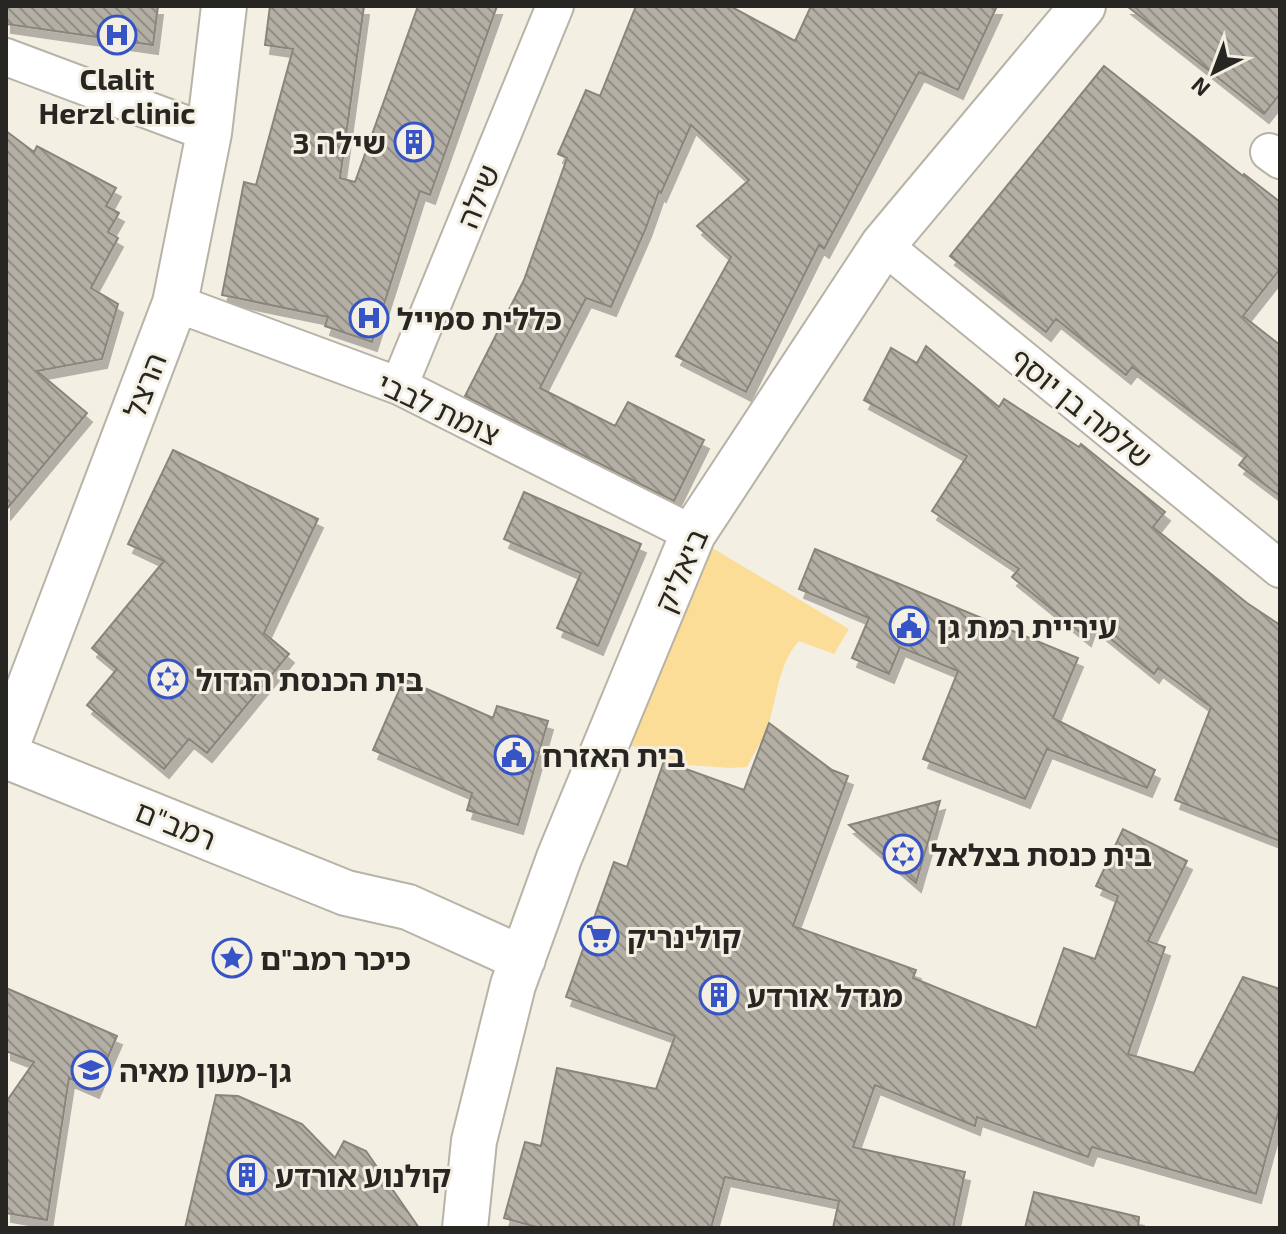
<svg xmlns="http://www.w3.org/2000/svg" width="1286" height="1234" viewBox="0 0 1286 1234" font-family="'Exo 2','Noto Sans Hebrew',sans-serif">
	<defs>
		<pattern id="building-back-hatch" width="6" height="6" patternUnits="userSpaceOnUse" patternTransform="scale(2)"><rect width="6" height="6" fill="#b4afa4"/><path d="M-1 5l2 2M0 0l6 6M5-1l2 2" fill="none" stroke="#928e85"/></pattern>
		<filter id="shadow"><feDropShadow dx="5" dy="9" stdDeviation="0" flood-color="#0004"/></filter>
	</defs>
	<rect width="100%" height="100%" fill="#f4efe3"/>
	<path fill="#fbdd97" d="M697,539l152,90 -15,25 -35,-13c-21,23 -22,57 -31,85 -5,14 -14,27 -21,41l-16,1 -44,-3 -75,-26z"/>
	<path fill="url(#building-back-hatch)" stroke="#8a857b" stroke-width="2" filter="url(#shadow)" d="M6,6h152l-5,39 -147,-21z
		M270,6h94l-24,172 15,4 63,-176h79l-67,189 -10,-4 -48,151 -47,-16 3,-9 -106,-22 22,-113 12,3 37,-136 -28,-4z
		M636,6h94l65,35 16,-35h186l-39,84 -39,-18 -95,177 -5,-4 -73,147 -70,-36 55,-99 -34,-31 52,-46 -58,-55 -30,68 -2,-2 -13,37 -35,79 -25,-9 -46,90 75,38 13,-24 76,38 -30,61 -209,-105 59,-116 43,-122 -9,-4 28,-64 14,6z
		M1127,6h153v88l-16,20z
		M1104,66l139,110 1,-2 36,28v67l-37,47 37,29v151l-41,-31 8,-10 -115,-88 -6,8 -70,-56 -10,13 -96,-76z
		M6,131l28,21 3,-6 79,42 -10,18 13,7 -11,19 10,6 -27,50 27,16 -16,55 -65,12 50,42 -81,97z
		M926,346l73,61 5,-8 75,48 2,-3 84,68 -12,15 94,76 33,22v216l-105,-41 36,-93 -53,-39 -4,6 -63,-51 -5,14 -74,-60 7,-8 -87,-58 35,-55 -103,-56 27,-52 26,15z
		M173,450l145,69 -54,114 25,21 -82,99 -18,-14 -25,30 -77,-64 30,-36 -25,-21 72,-87 -36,-17z
		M524,492l117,52 -43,102 -41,-18 24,-55 -77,-34z
		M815,549l263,109 -25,60 102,52 -8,18 -100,-39 -22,50 -102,-40 35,-88 -58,-24 -11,27 -37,-16 17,-40 -70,-29z
		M404,679l89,39 4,-12 51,15 -30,104 -51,-15 5,-17 -99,-43z
		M769,723l63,47 16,6 -55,150 123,44 -3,8 123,50 28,-80 31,11 23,-63 -22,-10 27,-57 64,32 -39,80 17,6 -37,107 66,19 49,-96 37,12v117l-24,88 -164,-47 -4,10 -111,-40 -2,9 -100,-41 -22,62 112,25 -12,56h-120l6,-27 -114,-24 -14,51h-171l-36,-10 21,-76 16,4 16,-78 99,21 19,-53 -109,-39 48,-135 13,5 37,-106 80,29z
		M940,801l-24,82 -67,-58z
		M6,988l111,48 -23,53 -25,-11 -22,142 -41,-7v-111l28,-40 -28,-11z
		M216,1095l22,1 64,28 33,34 9,-17 22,10 53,77h-234z
		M1034,1192l105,25 -1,11h-113z"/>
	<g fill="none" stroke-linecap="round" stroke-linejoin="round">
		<defs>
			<path id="minor" d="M6,57l203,76
				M1269,152l11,8
				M883,245l397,324
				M175,303l224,83 294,148
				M399,386l156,-380"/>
			<path id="tertiary" d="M6,748l169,-445 34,-170 15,-127
				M6,756l340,137 62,14 115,52
				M465,1228l9,-87 39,-156 46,-127 134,-324 190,-289 200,-239"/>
		</defs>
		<use href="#minor" stroke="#b7b3a7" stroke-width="40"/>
		<use href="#tertiary" stroke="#b7b3a7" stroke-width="48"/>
		<use href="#minor" stroke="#fff" stroke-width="36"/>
		<use href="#tertiary" stroke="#fff" stroke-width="44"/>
	</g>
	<defs>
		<symbol id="hospital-ring" viewBox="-11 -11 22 22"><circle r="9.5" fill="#f4efe3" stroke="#3654c5" stroke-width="1.5"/><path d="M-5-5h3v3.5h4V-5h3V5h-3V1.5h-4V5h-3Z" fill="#3654c5"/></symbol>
		<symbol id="building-ring" viewBox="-11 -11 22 22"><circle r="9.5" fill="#f4efe3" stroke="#3654c5" stroke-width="1.5"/><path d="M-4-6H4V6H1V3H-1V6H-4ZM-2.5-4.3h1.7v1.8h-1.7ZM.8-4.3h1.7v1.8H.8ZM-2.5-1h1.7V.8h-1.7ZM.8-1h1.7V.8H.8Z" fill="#3654c5"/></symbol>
		<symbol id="civic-ring" viewBox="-11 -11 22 22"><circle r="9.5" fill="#f4efe3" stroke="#3654c5" stroke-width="1.5"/><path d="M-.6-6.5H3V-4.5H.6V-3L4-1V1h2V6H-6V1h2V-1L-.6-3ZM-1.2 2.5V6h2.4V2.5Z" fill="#3654c5"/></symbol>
		<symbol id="synagogue-ring" viewBox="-11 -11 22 22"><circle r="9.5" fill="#f4efe3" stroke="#3654c5" stroke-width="1.5"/><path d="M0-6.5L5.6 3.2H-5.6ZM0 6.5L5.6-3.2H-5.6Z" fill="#3654c5"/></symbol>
		<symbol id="supermarket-ring" viewBox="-11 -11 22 22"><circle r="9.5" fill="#f4efe3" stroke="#3654c5" stroke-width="1.5"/><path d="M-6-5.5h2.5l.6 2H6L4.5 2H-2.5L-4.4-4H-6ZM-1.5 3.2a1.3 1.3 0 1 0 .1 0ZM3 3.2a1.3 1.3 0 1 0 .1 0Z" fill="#3654c5"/></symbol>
		<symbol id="sight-ring" viewBox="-11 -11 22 22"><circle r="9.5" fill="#f4efe3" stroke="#3654c5" stroke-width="1.5"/><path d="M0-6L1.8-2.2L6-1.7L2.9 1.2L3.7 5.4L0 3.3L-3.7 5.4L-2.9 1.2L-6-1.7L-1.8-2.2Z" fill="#3654c5"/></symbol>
		<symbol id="school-ring" viewBox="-11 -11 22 22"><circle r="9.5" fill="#f4efe3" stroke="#3654c5" stroke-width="1.5"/><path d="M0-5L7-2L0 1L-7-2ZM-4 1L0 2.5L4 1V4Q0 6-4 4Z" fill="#3654c5"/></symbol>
	</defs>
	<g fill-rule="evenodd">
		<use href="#hospital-ring" x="95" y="13" width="44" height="44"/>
		<use href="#building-ring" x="392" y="120" width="44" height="44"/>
		<use href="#hospital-ring" x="347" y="296" width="44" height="44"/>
		<use href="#civic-ring" x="887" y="604" width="44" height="44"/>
		<use href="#synagogue-ring" x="146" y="657" width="44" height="44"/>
		<use href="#civic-ring" x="492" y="733" width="44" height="44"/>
		<use href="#synagogue-ring" x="881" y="832" width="44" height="44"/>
		<use href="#supermarket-ring" x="577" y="914" width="44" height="44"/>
		<use href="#sight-ring" x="210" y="936" width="44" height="44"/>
		<use href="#building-ring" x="697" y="973" width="44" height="44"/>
		<use href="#school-ring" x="69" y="1048" width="44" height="44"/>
		<use href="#building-ring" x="225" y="1153" width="44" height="44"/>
	</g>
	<g text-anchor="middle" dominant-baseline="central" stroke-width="6" stroke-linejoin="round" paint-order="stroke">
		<g font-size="30" font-weight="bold" fill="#282622" stroke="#f4efe3" text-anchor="start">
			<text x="117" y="78" text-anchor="middle">Clalit<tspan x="117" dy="34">Herzl clinic</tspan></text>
			<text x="386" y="142" text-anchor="end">שילה 3</text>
			<text x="397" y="318">כללית סמייל</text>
			<text x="937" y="626">עיריית רמת גן</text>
			<text x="196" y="679">בית הכנסת הגדול</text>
			<text x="542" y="755">בית האזרח</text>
			<text x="931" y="854">בית כנסת בצלאל</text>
			<text x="627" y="936">קולינריק</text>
			<text x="260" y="958">כיכר רמב"ם</text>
			<text x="747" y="995">מגדל אורדע</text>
			<text x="119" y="1070">גן-מעון מאיה</text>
			<text x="275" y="1175">קולנוע אורדע</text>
		</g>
		<g font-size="30" fill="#282622" stroke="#f4efe3">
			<text transform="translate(477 196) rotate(-68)">שילה</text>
			<text transform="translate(144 385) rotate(-69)">הרצל</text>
			<text transform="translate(1082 407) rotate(39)">שלמה בן יוסף</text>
			<text transform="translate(439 408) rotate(25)">צומת לבבי</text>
			<text transform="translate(680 570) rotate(-66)">ביאליק</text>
			<text transform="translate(176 824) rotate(22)">רמב"ם</text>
		</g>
	</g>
	<rect width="1286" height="1234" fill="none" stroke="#282622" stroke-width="16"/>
	<g transform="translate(1214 72) rotate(222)" stroke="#f4efe3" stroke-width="6" paint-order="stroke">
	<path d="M0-6L14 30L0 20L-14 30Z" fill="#282622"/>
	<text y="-12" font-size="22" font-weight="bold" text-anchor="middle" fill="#282622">N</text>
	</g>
</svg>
